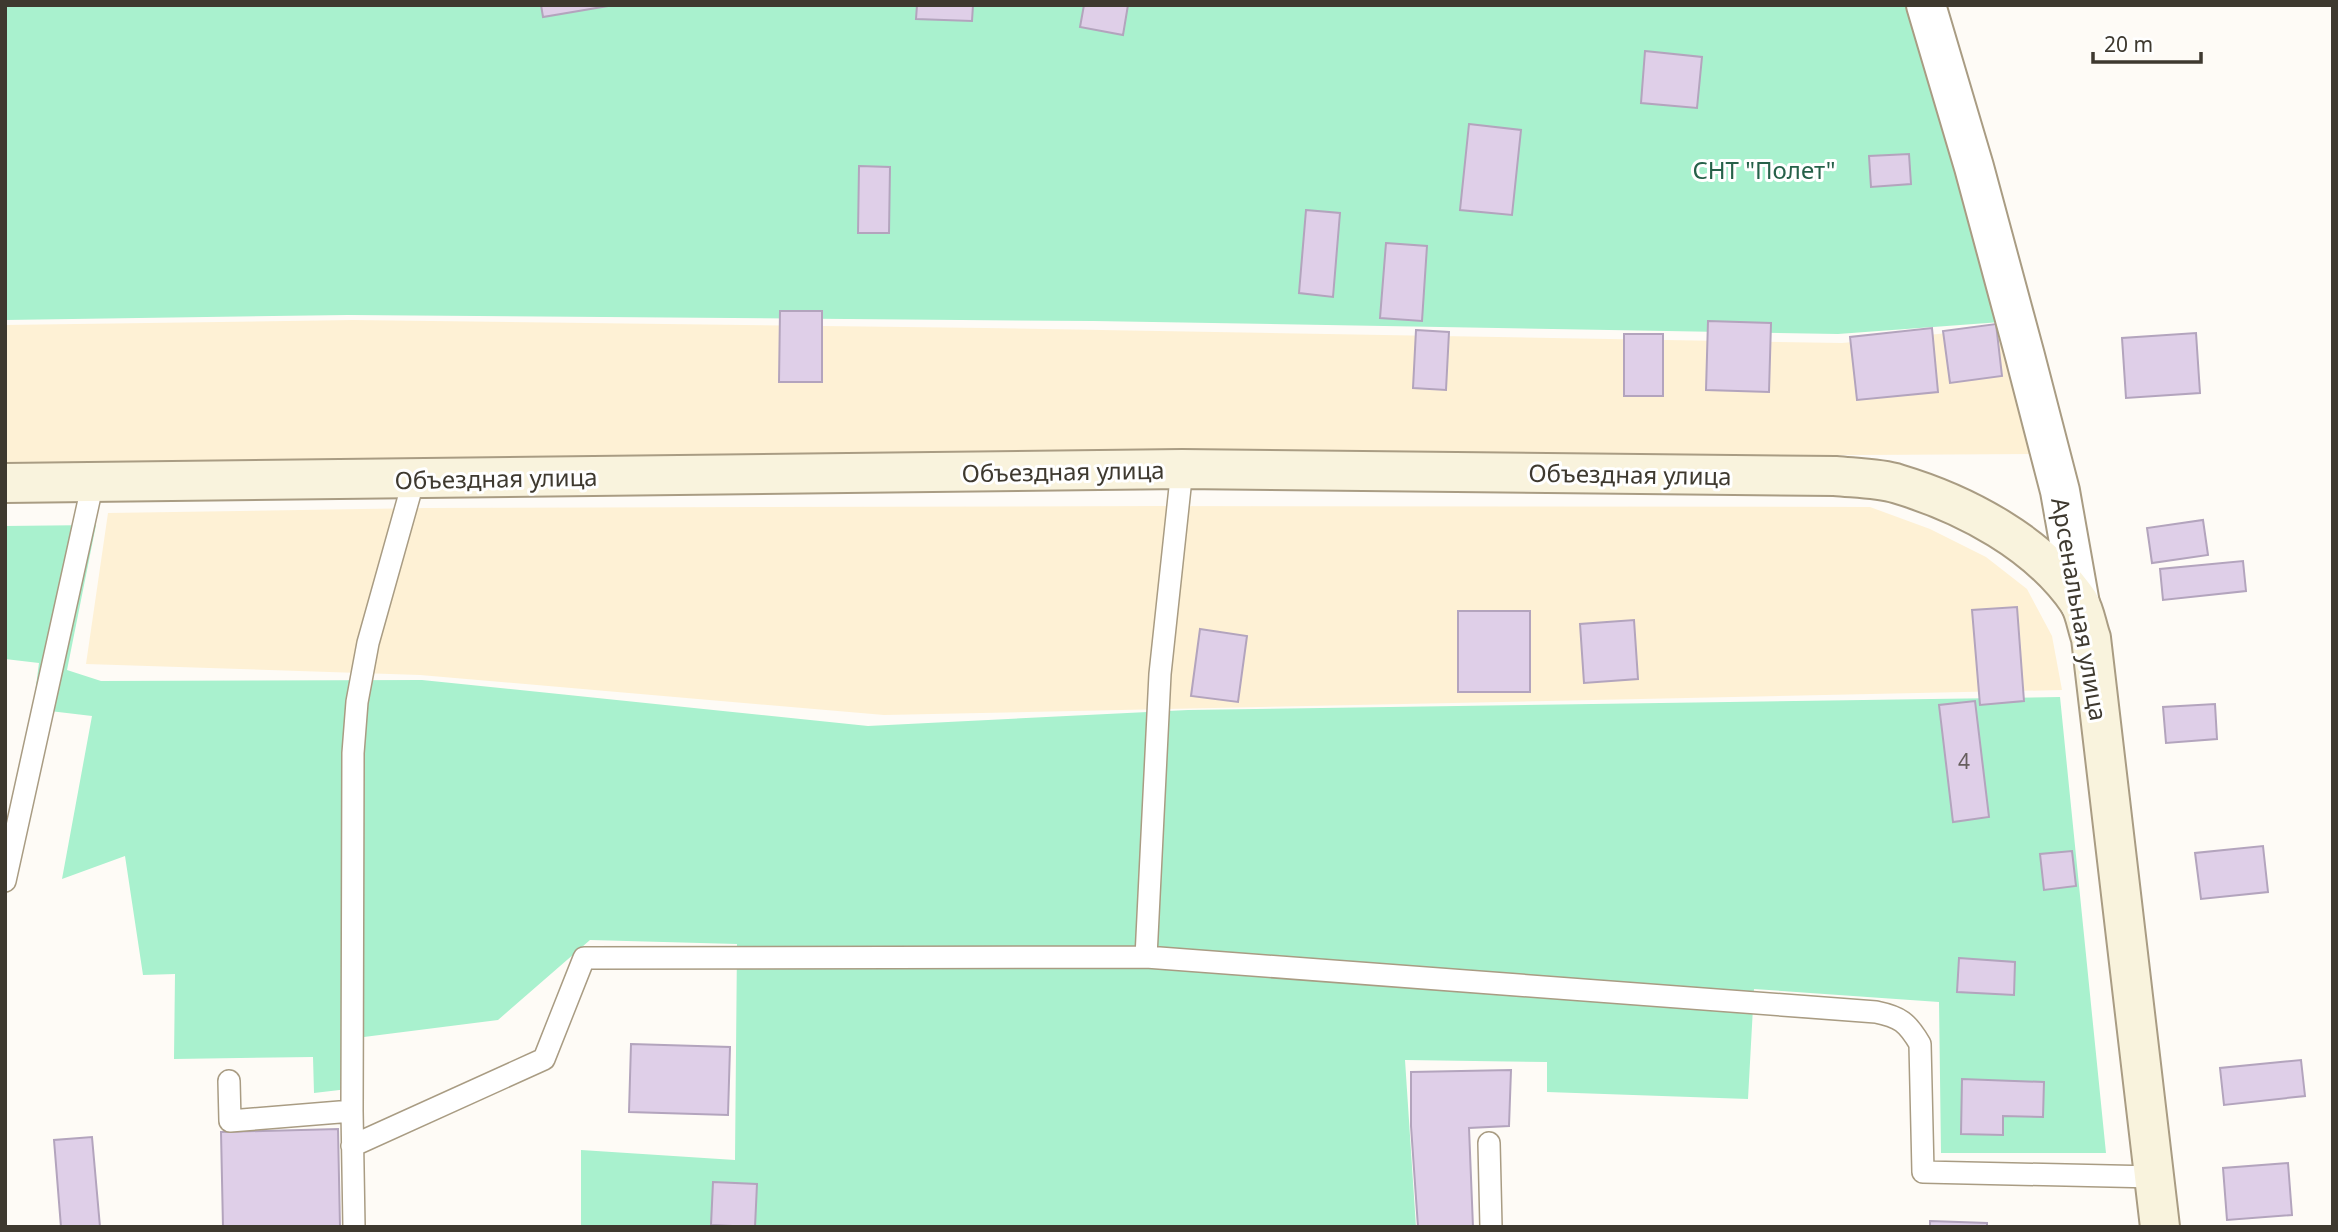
<svg xmlns="http://www.w3.org/2000/svg" width="2338" height="1232" viewBox="0 0 2338 1232" font-family="'Noto Sans',sans-serif">
	<rect width="100%" height="100%" fill="#fefbf6"/>
	<path fill="#fef1d5" d="M353,320l632,8 857,15 160,-15 33,126 -1047,6 -983,11v-146z
		M1159,506l711,1 60,22 56,28 41,32 25,47 10,54 -1178,25 -464,-40 -334,-11 22,-151 317,-5z"/>
	<path fill="#a9f1ce" d="M5,5h1908l88,317 -163,12 -745,-13 -745,-6 -343,5z
		M96,525l-29,145 34,11 321,-1 446,46 320,-16 872,-13 46,456h-165l-2,-151 -185,-13 -6,110 -201,-7v-30l-142,-2 11,167h-835v-77l154,10 2,-216 -147,-4 -92,80 -150,19v50l-34,4 -1,-36 -139,2 1,-85 -32,1 -18,-119 -63,23 30,-163 -59,-7 6,-46 -34,-4v-133z"/>
	<path fill="#dfcfe8" stroke="#b3a4bd" stroke-width="2" d="M541,5h73l-71,12z
		M917,5h56l-1,16 -56,-2z
		M1084,5h44l-5,30 -43,-8z
		M1645,51l57,6 -5,51 -56,-5z
		M1469,124l52,6 -9,85 -52,-5z
		M1909,154l2,30 -40,3 -2,-31z
		M859,166l31,1 -1,66h-31z
		M1306,210l34,3 -7,84 -34,-4z
		M1386,243l41,3 -5,75 -42,-3z
		M780,311h42v71h-43z
		M1708,321l63,2 -2,69 -63,-2z
		M1996,324l6,52 -52,7 -7,-52z
		M1932,328l6,64 -81,8 -7,-63z
		M1416,330l33,2 -3,58 -33,-2z
		M2196,333l4,60 -74,5 -4,-60z
		M1624,334h39v62h-39z
		M2203,520l5,35 -56,8 -5,-35z
		M2243,561l3,30 -83,9 -3,-31z
		M2017,607l7,94 -44,4 -8,-95z
		M1458,611h72v81h-72z
		M1634,620l4,59 -54,4 -4,-59z
		M1200,629l47,7 -9,66 -47,-6z
		M1975,701l14,116 -36,5 -14,-117z
		M2215,704l2,35 -51,4 -3,-36z
		M2263,846l5,46 -67,7 -6,-46z
		M2072,851l4,35 -32,4 -4,-36z
		M1959,958l56,4 -1,33 -57,-3z
		M631,1044l99,3 -2,68 -99,-3z
		M2301,1060l4,36 -81,9 -4,-37z
		M1511,1070l-2,56 -40,2 4,99h-55l-7,-101v-54z
		M1962,1079l82,3 -1,35 -40,-1v19l-42,-1z
		M338,1129l2,98h-117l-2,-95z
		M92,1137l8,90h-39l-7,-87z
		M2288,1163l4,52 -65,5 -4,-52z
		M713,1182l44,2 -2,43 -44,-2z
		M1930,1221l57,2v4h-57z"/>
	<g fill="none" stroke-linecap="round" stroke-linejoin="round">
		<defs>
			<path id="lane" d="M5,881l88,-399
				M1146,957l14,-283 22,-205
				M229,1081l1,40 122,-10
				M1489,1143l2,84
				M352,1146l192,-87 40,-101 562,-1 730,55c24,5 31,10 44,32l3,128 232,5
				M354,1227l-2,-116 1,-358 4,-51 11,-59 46,-164"/>
			<path id="street" d="M1926,5l48,162 51,189 35,135 20,113"/>
			<path id="secondary" d="M5,483l1177,-14 653,7c20,2 44,2 63,8 67,20 141,59 181,118 6,10 8,25 12,36l69,589"/>
		</defs>
		<use href="#lane" stroke="#a99c83" stroke-width="24"/>
		<use href="#street" stroke="#a99c83" stroke-width="42"/>
		<use href="#secondary" stroke="#a99c83" stroke-width="42"/>
		<use href="#lane" stroke="#fff" stroke-width="21"/>
		<use href="#street" stroke="#fff" stroke-width="38"/>
		<use href="#secondary" stroke="#f9f3dd" stroke-width="38"/>
	</g>
	<g text-anchor="middle" dominant-baseline="central" stroke-width="6" stroke-linejoin="round" paint-order="stroke">
		<g font-size="21" fill="#665e5d">
			<text x="1964" y="761">4</text>
		</g>
		<g font-size="24" fill="#266149" stroke="#fff">
			<text x="1764" y="169">СНТ "Полет"</text>
		</g>
		<g font-size="24" fill="#3e392f" stroke="#fff">
			<text transform="translate(1063 471) rotate(-1)">Объездная улица</text>
			<text transform="translate(1630 474) rotate(1)">Объездная улица</text>
			<text transform="translate(496 478) rotate(-1)">Объездная улица</text>
			<text transform="translate(2080 609) rotate(80)">Арсенальная улица</text>
		</g>
	</g>
	<rect width="2338" height="1232" fill="none" stroke="#3e392f" stroke-width="14"/>
	<path d="M2093 52v10h108v-10" fill="none" stroke="#3e392f" stroke-width="3.5"/>
	<text x="2104" y="52" font-size="21" fill="#3e392f" stroke="#ffffff" stroke-width="5" paint-order="stroke">20 m</text>
</svg>
